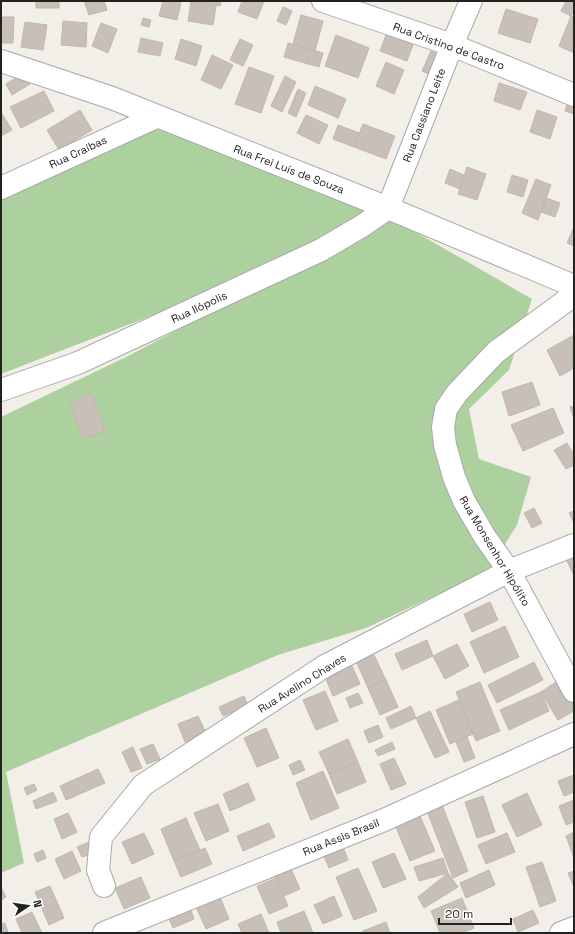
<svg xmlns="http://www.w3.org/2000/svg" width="575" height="934" viewBox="0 0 575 934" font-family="'Space Grotesk',sans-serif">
	<rect width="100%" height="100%" fill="#f2efe9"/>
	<path fill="#add19e" d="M152,127l216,80 -47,43 -320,124v-178z
		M391,218l141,81 -23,71 -40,39 10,50 52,18 -14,48 -29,46 -122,57 -88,27 -272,117 18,91 -23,10v-456l125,-60z"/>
	<path fill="#c7bfb8" stroke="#c4b6ab" d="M36,1h23v7h-23z
		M84,1h20l3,9 -18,5z
		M163,1l18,2 -4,17 -18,-4z
		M191,1l25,5 -3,19 -25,-4z
		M191,1h30l-1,5z
		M242,1h22l-7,18 -19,-7z
		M566,1h8v9l-3,6 -10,-5z
		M283,7l9,4 -6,14 -9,-4z
		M506,9l32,10 -8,24 -32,-10z
		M301,15l22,6 -8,30 -22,-7z
		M571,16l3,1v36l-15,-7z
		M1,17h13l-1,26h-12z
		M143,18l8,2 -2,7 -8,-2z
		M63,21l24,2 -1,24 -25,-2z
		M25,22l22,3 -4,25 -22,-3z
		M101,23l16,6 -9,24 -16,-7z
		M387,32l27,10 -7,19 -27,-10z
		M336,35l33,13 -11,30 -33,-12z
		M141,38l22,5 -3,13 -22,-4z
		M181,39l21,7 -6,20 -21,-7z
		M240,39l13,6 -10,21 -13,-6z
		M288,43l35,10 -4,14 -35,-10z
		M431,51l7,3 -9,20 -7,-3z
		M212,55l21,10 -12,24 -20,-9z
		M386,62l18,8 -10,24 -18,-8z
		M249,67l25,9 -13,37 -26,-9z
		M24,73l6,11 -18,11 -6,-11z
		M285,76l11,6 -14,30 -11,-6z
		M499,83l28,9 -7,18 -26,-9z
		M315,86l31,13 -8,19 -30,-13z
		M298,89l8,4 -10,24 -8,-4z
		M44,91l10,20 -33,17 -11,-21z
		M569,98l5,1v15l-9,-3z
		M80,110l12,20 -33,20 -12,-20z
		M537,110l20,7 -7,22 -20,-7z
		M1,112l11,18 -11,6z
		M306,115l22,10 -9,19 -22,-11z
		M363,124l32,12 -9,23 -32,-12z
		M338,125l21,8 -5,14 -21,-8z
		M467,167l19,7 -9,26 -19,-6z
		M450,169l14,6 -4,14 -15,-6z
		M512,175l16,5 -5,17 -16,-5z
		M536,179l15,6 -13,35 -16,-7z
		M546,198l14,5 -5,14 -14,-5z
		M574,227v19l-7,-3z
		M574,335v33l-14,8 -13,-26z
		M532,382l8,23 -31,11 -7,-24z
		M92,393l13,38 -22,8 -13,-36z
		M574,406v13l-4,-12z
		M553,408l11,25 -41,18 -12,-26z
		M567,443l7,12v10l-8,4 -12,-19z
		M534,508l8,15 -10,5 -8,-15z
		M574,511v12l-5,-10z
		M574,557v19l-7,-15z
		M490,602l8,18 -26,12 -8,-18z
		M505,626l14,31 -35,16 -14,-31z
		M427,640l6,16 -31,14 -7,-16z
		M457,644l12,22 -24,13 -12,-23z
		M374,655l12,25 -18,8 -11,-25z
		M534,662l9,18 -46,23 -9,-18z
		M352,666l8,18 -27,12 -8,-19z
		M386,680l12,27 -18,8 -12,-27z
		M559,680l15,25v6l-16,9 -17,-28z
		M480,682l20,49 -24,10 -20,-49z
		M325,691l13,30 -22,9 -13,-30z
		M541,692l8,19 -40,19 -9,-20z
		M358,693l5,10 -13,5 -4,-10z
		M244,696l4,10 -25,10 -4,-9z
		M459,700l14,34 -23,10 -14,-34z
		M411,706l5,12 -25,11 -5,-11z
		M430,711l19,41 -14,6 -19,-40z
		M198,716l8,17 -21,9 -7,-18z
		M378,725l5,12 -14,6 -5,-12z
		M266,728l13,30 -22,9 -13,-29z
		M467,737l8,21 -11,4 -8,-20z
		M348,739l10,23 -29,12 -10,-22z
		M392,742l3,7 -17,7 -3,-6z
		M153,744l7,15 -13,5 -7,-15z
		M133,747l9,21 -11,4 -9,-20z
		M394,758l12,26 -15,6 -11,-26z
		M300,760l5,10 -12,5 -4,-10z
		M358,762l8,20 -29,12 -8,-20z
		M98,769l7,14 -39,17 -6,-14z
		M323,771l16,37 -28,12 -15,-37z
		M574,775v17l-10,4 -6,-15z
		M248,783l7,17 -25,11 -7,-17z
		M34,784l3,6 -10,5 -3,-7z
		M53,792l4,9 -21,8 -3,-8z
		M527,793l15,32 -25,12 -15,-32z
		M483,796l12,36 -18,6 -12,-36z
		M574,800v22l-8,3 -7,-19z
		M218,804l11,27 -23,10 -12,-28z
		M442,805l26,66 -15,7 -26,-67z
		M68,813l9,19 -15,7 -8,-20z
		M420,816l15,35 -25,10 -14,-34z
		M186,818l14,32 -26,11 -13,-32z
		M269,823l6,14 -32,14 -6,-15z
		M574,832v26l-8,-22z
		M144,833l10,21 -22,10 -10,-22z
		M507,833l8,19 -29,12 -8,-19z
		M89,842l5,11 -12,4 -5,-10z
		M343,847l5,13 -19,8 -5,-12z
		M205,848l7,16 -31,13 -7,-16z
		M43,850l3,8 -9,4 -3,-8z
		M72,851l9,20 -17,8 -9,-20z
		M394,853l12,26 -23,9 -11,-26z
		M443,858l5,15 -29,8 -5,-14z
		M542,862l6,16 -16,6 -6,-17z
		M358,868l19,43 -23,9 -18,-43z
		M291,869l9,20 -16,7 -9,-20z
		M489,870l6,15 -29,13 -6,-15z
		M574,871v16l-6,-14z
		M448,873l10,14 -34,21 -6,-11z
		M141,877l9,21 -26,11 -9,-21z
		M276,878l12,28 -19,8 -12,-28z
		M548,878l8,23 -16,6 -8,-23z
		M50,886l14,32 -15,7 -14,-33z
		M1,887l5,10 -5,3z
		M334,896l8,20 -19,8 -9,-19z
		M220,897l9,22 -23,10 -10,-22z
		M462,898l12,30 -12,5h-22l-9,-22z
		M190,908l4,11 -21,9 -5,-11z
		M533,910l6,13 -21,9 -5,-13z
		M304,911l9,22h-32l-4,-11z
		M32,912l10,21h-20l-6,-14z
		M261,914l8,19h-27l-4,-9z
		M386,922l4,11h-26l-1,-2z
		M5,923l3,10h-7v-9z"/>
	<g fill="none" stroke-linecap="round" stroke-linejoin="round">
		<defs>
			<path id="minor" d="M323,1l129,44 122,50
				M1,61l111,37 276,110 186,78
				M1,188l155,-71
				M388,208l64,-163 19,-44
				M574,295l-78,57 -39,41 -11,16 -3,18 2,18 9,32 10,24 21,36 24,34 65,120
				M1,390l77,-27 243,-113 41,-24 26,-18
				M104,886l-6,-16 3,-33 42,-52 182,-119 184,-95 65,-26
				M104,933l280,-113 190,-86
				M561,933l13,-5"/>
		</defs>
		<use href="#minor" stroke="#a9a9a9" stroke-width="24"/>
		<use href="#minor" stroke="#fff" stroke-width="22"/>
	</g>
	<g text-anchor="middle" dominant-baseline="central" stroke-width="3.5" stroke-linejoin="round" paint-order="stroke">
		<g font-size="11" fill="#222" stroke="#fff">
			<text transform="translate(449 46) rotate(20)">Rua Cristino de Castro</text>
			<text transform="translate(424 115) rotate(-69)">Rua Cassiano Leite</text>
			<text transform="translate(78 152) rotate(-25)">Rua Craíbas</text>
			<text transform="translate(289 169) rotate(21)">Rua Frei Luís de Souza</text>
			<text transform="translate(199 307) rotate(-25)">Rua Ilópolis</text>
			<text transform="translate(495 551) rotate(59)">Rua Monsenhor Hipólito</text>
			<text transform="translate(302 683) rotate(-32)">Rua Avelino Chaves</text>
			<text transform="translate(341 837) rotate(-22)">Rua Assis Brasil</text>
		</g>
	</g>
	<rect width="575" height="934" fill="none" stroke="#222222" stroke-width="4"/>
	<g transform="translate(28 906) rotate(77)" stroke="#ffffff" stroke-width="3" paint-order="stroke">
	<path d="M0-3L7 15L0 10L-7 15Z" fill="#222222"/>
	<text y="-6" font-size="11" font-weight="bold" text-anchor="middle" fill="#222222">N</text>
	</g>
	<path d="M439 918v6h72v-6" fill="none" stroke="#222222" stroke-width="2"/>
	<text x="445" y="918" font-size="12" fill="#222222" stroke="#ffffff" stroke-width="3" paint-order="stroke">20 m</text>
</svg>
